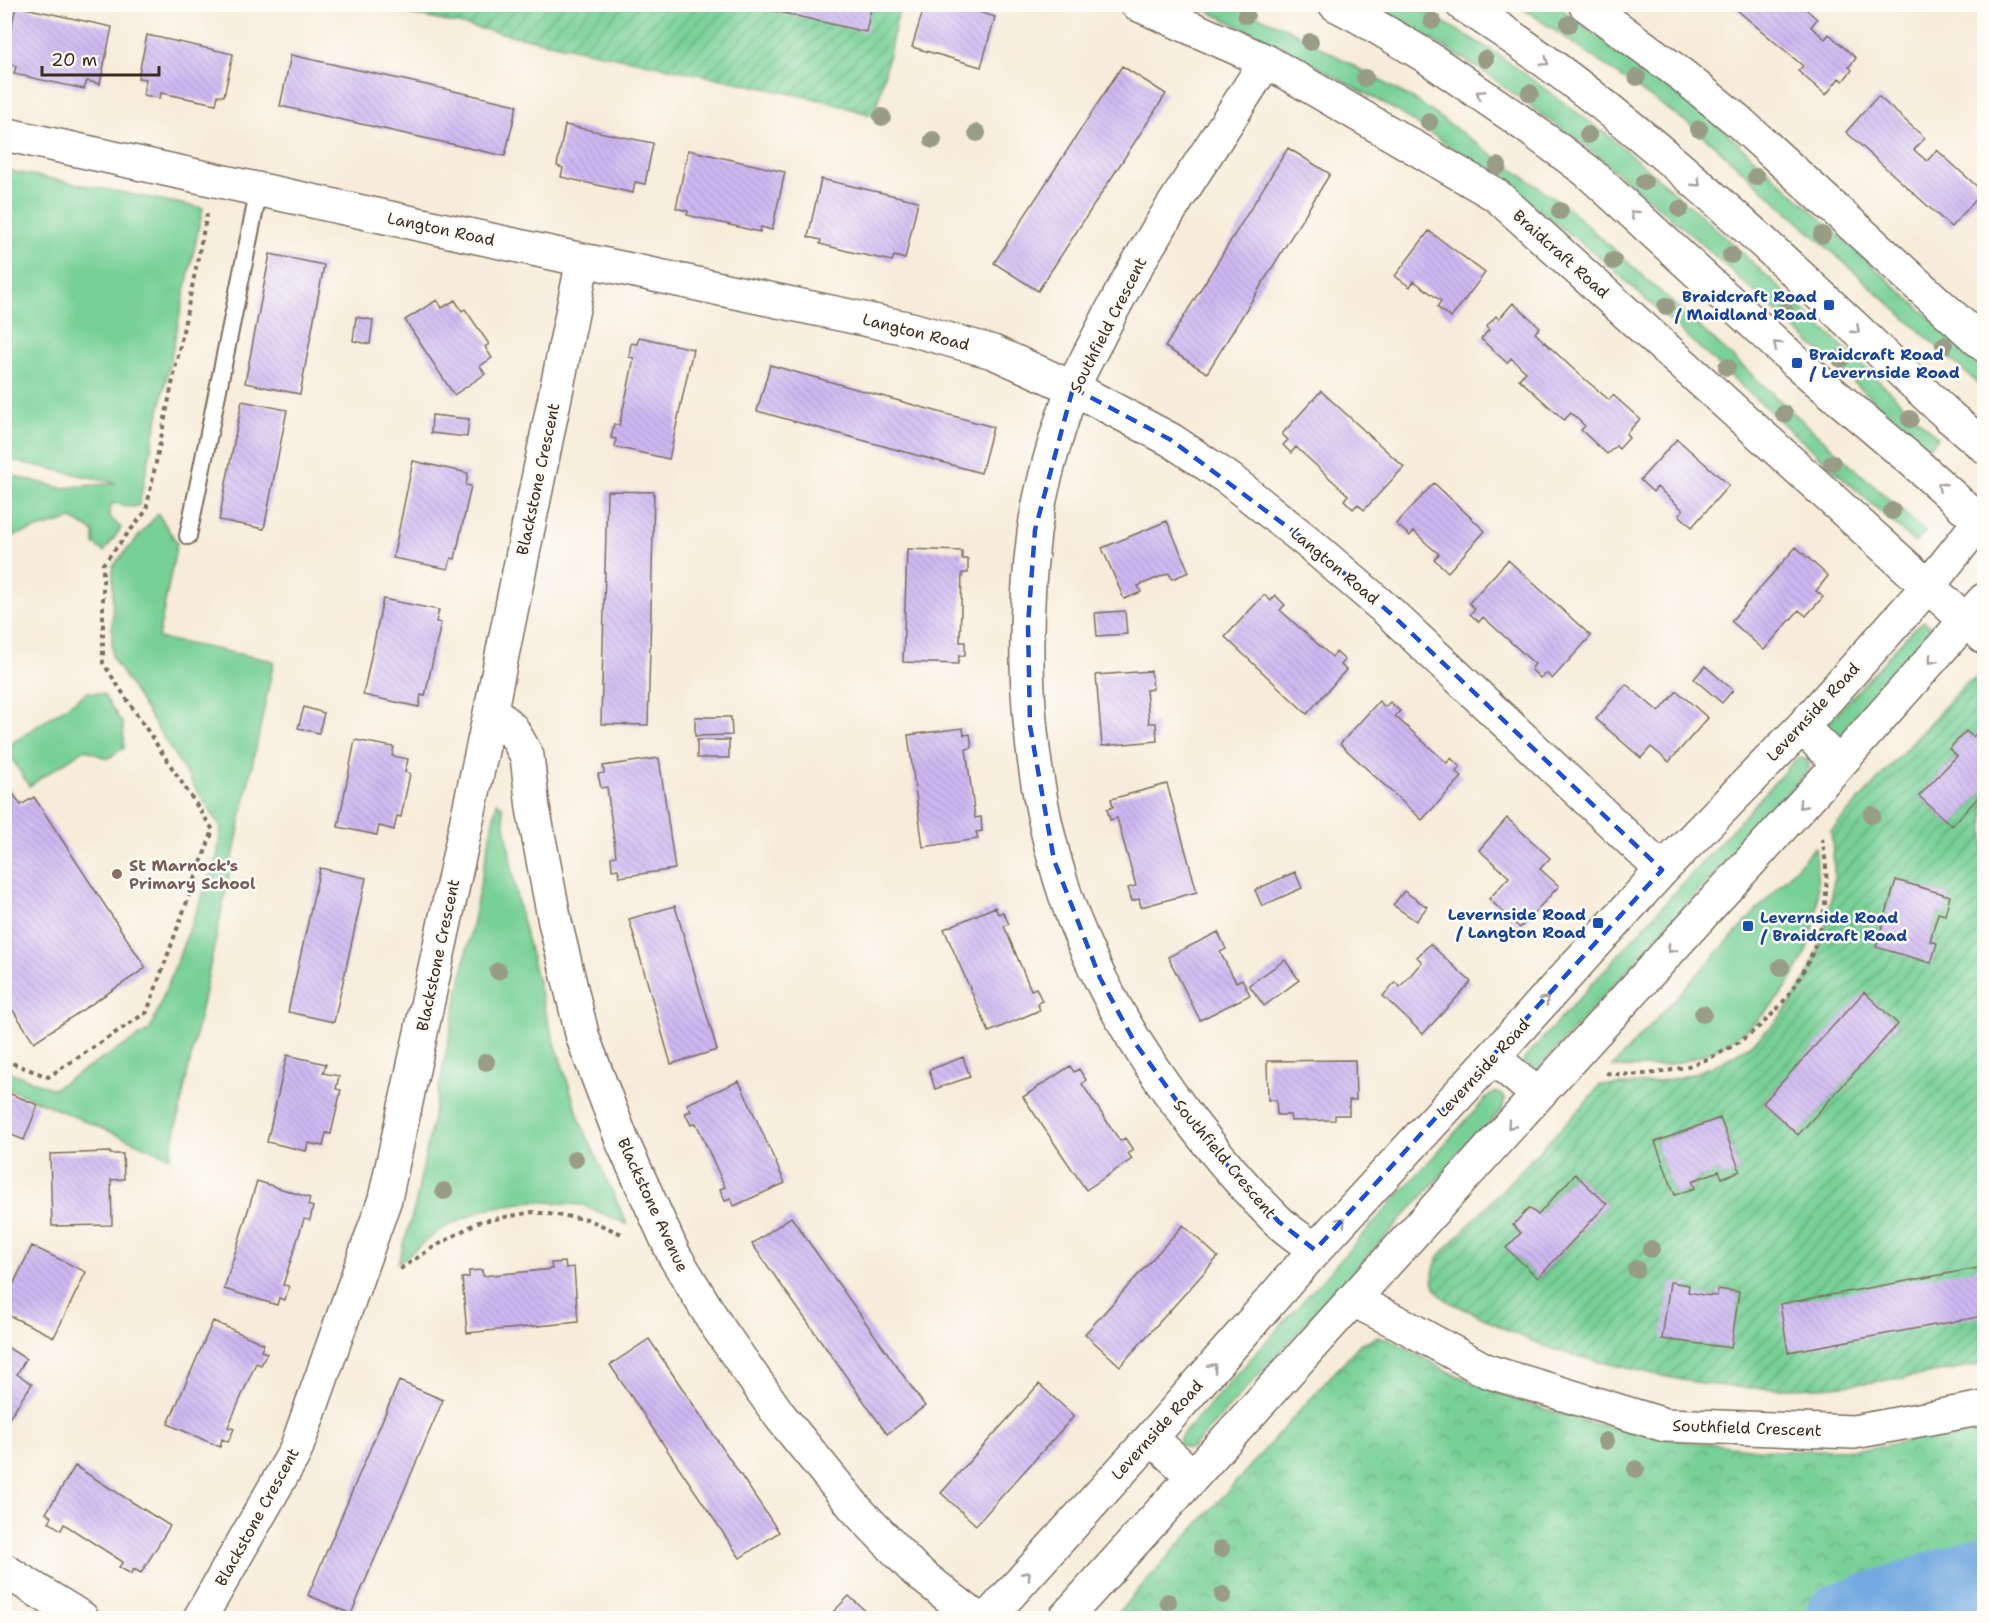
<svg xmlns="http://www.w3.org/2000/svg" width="1989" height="1623" viewBox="0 0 1989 1623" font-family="'Shantell Sans',sans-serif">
	<defs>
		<pattern id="park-crowns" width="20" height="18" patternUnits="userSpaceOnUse" patternTransform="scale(1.5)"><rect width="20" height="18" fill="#77d096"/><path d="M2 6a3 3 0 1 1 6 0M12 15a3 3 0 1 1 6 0" fill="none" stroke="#63a97a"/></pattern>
		<pattern id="garden-furrows" width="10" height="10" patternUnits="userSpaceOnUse" patternTransform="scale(1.5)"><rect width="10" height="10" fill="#77d096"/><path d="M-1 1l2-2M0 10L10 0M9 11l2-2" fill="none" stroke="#63a97a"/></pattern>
		<pattern id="building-back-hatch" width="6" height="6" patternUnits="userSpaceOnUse" patternTransform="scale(1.5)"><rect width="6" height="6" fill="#cdb8f1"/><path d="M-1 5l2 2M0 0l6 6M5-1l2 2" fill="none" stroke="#b19ece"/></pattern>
	</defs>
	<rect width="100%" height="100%" fill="#fdfcf7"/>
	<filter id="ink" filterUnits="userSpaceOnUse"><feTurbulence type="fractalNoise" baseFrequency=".0167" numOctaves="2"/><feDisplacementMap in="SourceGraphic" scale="12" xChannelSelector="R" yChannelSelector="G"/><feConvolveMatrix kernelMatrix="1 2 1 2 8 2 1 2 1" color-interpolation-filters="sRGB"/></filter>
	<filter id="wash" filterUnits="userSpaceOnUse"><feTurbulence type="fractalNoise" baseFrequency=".008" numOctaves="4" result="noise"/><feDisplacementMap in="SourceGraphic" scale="24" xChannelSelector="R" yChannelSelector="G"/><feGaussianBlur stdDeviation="1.35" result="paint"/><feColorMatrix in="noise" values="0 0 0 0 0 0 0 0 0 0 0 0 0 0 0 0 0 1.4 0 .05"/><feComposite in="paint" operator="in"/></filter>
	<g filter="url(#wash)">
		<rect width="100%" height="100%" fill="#f7ecd9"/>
		<path fill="#77d096" stroke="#597d5a" stroke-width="1.5" d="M1195,5h37l56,24 130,73 150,106 357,324 -10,11 -316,-286 -102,-79 -100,-67 -117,-65z
			M1375,5h39l79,46 112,82 105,90 147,137 81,78 -11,11 -233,-212 -104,-87 -110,-81z
			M1518,5h38l152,111 276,251v22l-288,-260z
			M5,170l198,38 -64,297 -6,2 -21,-4 -3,13 12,12 -17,24 -10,-8v-12l-22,-13 -67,19v-64l57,14 55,-5 -112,-24z
			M158,514l19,29 -19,95 116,23 -104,496 -166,-70 1,-17 48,19 97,-59 67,-172 4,-30 -109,-171 1,-91z
			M1924,621l8,8 -8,14 -85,96 -14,-12 87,-97z
			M88,692l15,2 20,30 1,24 -17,11 -22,-10 -56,37 -24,-38z
			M1800,758l6,1 3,5v6l-273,301 -4,2 -9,-10 1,-4 270,-298z
			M497,802l5,4 15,93 29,116 35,108 46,101 -45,-19 -49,-4 -49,8 -44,21 -42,33 17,-57z
			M1815,847c2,20 4,39 2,59 -7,75 -69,141 -141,157 -21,5 -42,5 -64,4z
			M1495,1092l7,3 3,4 -3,10 -310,339 -5,1 -8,-6 1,-5 2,-3 307,-340z"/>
		<path fill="url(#park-crowns)" stroke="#597d5a" stroke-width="1.5" d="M1377,1337l11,1 59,33 65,28 83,25 88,17 95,10 90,-2 83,-17 33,-10v196h-871l247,-274z"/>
		<path fill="url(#garden-furrows)" stroke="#597d5a" stroke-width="1.5" fill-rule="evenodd" d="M366,5h534l-25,111 -54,-16 -38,-8z
			M1984,678v47l-11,12 -8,-6 -16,18 8,7 -38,40 33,30 32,-35v572c-74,16 -150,27 -226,25 -41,0 -81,-8 -121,-18 -21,-5 -42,-9 -62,-14 -35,-10 -70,-26 -101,-43 -13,-6 -31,-11 -38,-24 -6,-12 -2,-24 4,-34l148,-155 12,-15c110,4 195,-46 224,-154 5,-19 10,-39 10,-59 0,-13 -2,-27 -3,-41l135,-148 9,-4zM1896,880l54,16 -5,19 -7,-2 -8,28 7,2 -61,4zM1864,993l34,31 -100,111 -35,-32zM1720,1118l20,53 -18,7 -3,-7 -27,10 3,7 -20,7 -20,-53zM1575,1174l32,30 -68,74 -32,-29 14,-16 -8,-8 16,-17 9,7zM1718,1289l21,3 -9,56 -34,-5 7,-48 14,1z"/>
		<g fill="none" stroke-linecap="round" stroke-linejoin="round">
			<path stroke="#72a9e0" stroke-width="70" d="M1840,1618l144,-47"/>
		</g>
		<g id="blocks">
			<path fill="url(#building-back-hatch)" d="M744,4h128l-6,28z
				M925,4h29l41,13 -14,50 -69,-20z
				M1730,4h70l17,15 -6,8 14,12 4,-5 27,24 -7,9 3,3 -9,11 -4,-3 -13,17 -28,-24 5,-5z
				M16,6l96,21 -12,57 -13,-3 -3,8 -70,-15 2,-8 -12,-2v-3z
				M147,35l86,19 -9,42 -6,-1 -2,9 -55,-11 -1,5 -17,-3 3,-16 -8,-1z
				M291,55l226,50 -12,51 -225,-50z
				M1122,66l44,28 -128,197 -44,-28z
				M1878,96l47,42 -11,12 13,11 10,-11 46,42 -32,35 -105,-95z
				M565,125l88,18 -8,41 -10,-2 -2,11 -72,-16 2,-9 -6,-2z
				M1288,148l42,26 -123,199 -42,-26z
				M688,150l97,22 -13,58 -11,-3 -1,5 -73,-17 1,-4 -12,-3z
				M821,179l97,22 -13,58 -11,-3 -2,5 -37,-8 -35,-9 1,-4 -13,-3z
				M1429,231l56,42 -34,45 -14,-11 4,-6 -27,-20 -4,6 -15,-11z
				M270,254l54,11 -24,129 -55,-11z
				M437,300l5,8 13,-8 7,11 3,-2 24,35 -4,3 7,11 -12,8 5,8 -31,21 -49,-75z
				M1513,303l27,24 -5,6 36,34 38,33 4,-5 27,24 -14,15 3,4 -10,11 -3,-3 -9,8 -26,-24 4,-4 -14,-13 -7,7 -45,-41 7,-7 -15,-14 -4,5 -26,-24 8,-9 -3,-3 10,-11 3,3z
				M356,317l17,3 -3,24 -17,-3z
				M639,337l54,12 -24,110 -54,-12 1,-8 -5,-1 3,-14 5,2 8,-34 7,-34 -5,-1 2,-14 6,1z
				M770,365l223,62 -12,46 -224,-62z
				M1321,391l83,76 -40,43 -6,-6 -5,5 -9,-9 4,-5 -52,-48 -5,6 -8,-8 5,-5 -6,-6z
				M242,401l45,9 -23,119 -45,-9z
				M432,415l37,4 -2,18 -36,-4z
				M1677,439l52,46 -37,42 -13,-12 4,-5 -26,-23 -4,5 -13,-12z
				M413,461l55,12 -2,12 5,1 -8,36 -8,37 -4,-1 -3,11 -55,-11z
				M1434,483l51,48 -37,41 -14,-13 5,-5 -13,-11 -12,-12 -4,5 -14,-12z
				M607,491l47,1 -6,233 -47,-1z
				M1167,521l22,51 -17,7 -3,-6 -31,13 3,6 -17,7 -22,-51z
				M1796,547l32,29 -12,15 7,6 -17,19 -7,-6 -35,40 -33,-29z
				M907,549l55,2v8h6v14h-6l-2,69h5v14h-6l-1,8 -55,-2z
				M1508,560l83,76 -39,43 -6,-6 -6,5 -9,-9 4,-5 -52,-47 -4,5 -9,-8 5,-5 -6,-6z
				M1264,595l7,6 4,-6 10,10 -5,5 52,47 4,-5 9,8 -4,5 5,5 -39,44 -82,-77z
				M383,599l56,11 -3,12 5,1 -16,73 -4,-1 -2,12 -56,-12z
				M1125,611l2,23 -30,2 -2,-23z
				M1705,666l28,24 -11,13 -28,-24z
				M1151,671l2,18 -7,1 3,33h7l1,18 -55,5 -6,-71z
				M1626,684l33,28 18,-21 31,27 -39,44 -18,-15 -10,11 -45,-39z
				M1379,701l6,6 5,-5 10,9 -5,5 52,47 4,-5 9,9 -4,5 6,5 -40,43 -82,-76z
				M304,707l20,6 -5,20 -21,-5z
				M695,717h36l1,18 -37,1z
				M1984,725v66l-32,35 -33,-30 38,-40 -8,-7 17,-18 7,6z
				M963,728l1,7 6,-1 2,14 -6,1 9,69 6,-1 1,14 -6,1 2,7 -55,8 -15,-112z
				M355,740l39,7 -2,9 16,3 -3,13 5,2 -9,43 -4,-1 -3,14 -15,-4 -2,9 -39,-8z
				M697,740h32v18h-32z
				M659,758l16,111 -55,8 -2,-8 -6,1 -1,-13 5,-1 -9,-69 -6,1 -3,-14 6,-1 -1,-7z
				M4,781l17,24 13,-8 112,171 -112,74 -30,-45z
				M1167,784l30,108 -56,15 -2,-8 -7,2 -4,-13 8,-2 -19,-68 -7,2 -3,-11 6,-2 -2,-8z
				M1507,818l43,40 -10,11 19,17 -39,42 -31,-29 20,-22 -30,-27z
				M320,868l46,10 -32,144 -46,-10z
				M1295,872l7,16 -40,18 -7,-16z
				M1896,880l54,16 -5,19 -7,-2 -8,28 7,2 -6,20 -55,-16z
				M1404,891l23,16 -11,14 -23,-16z
				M675,906l42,144 -46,14 -42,-145z
				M995,907l3,7 5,-2 6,12 -5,2 27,64 5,-2 6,13 -5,2 3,7 -51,22 -45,-103z
				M1218,932l8,17 -6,3 16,30 6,-3 8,16 -50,25 -32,-63z
				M1430,944l41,38 -48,52 -40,-38 12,-14 5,5 22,-25 -5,-5z
				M1285,960l14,20 -35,26 -15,-21z
				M1864,992l34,32 -100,111 -35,-32z
				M287,1055l39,9 -3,9 16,3 -3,13 5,1 -10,44 -5,-1 -3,13 -15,-3 -2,8 -39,-9z
				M963,1057l7,20 -35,12 -6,-19z
				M1355,1060l1,40h-7v15h-14v5l-44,1 -1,-6h-13l-1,-15h-8l-1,-39z
				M1070,1066l4,6 5,-3 7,11 -4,4 38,57 5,-3 8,12 -5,3 4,6 -46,31 -63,-93z
				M739,1081l46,102 -51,23 -3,-7 -6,2 -5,-12 5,-2 -29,-64 -5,2 -6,-12 6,-2 -4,-7z
				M6,1092l32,13 -14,35 -20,-8v-35z
				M1720,1118l20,53 -18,7 -3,-7 -27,10 3,7 -20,7 -20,-53z
				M110,1152v2h13l1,25 -13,1 1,45 -60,1 -2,-72z
				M1575,1174l32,30 -69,74 -32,-30 15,-15 -8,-8 16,-17 9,7z
				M257,1181l53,17 -2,7 5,2 -3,13 -6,-1 -21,66 6,1 -4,14 -6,-2 -2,7 -53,-16z
				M791,1217l134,189 -38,28 -135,-190z
				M1183,1225l35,32 -98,109 -35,-32z
				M32,1246l54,26 -32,65 -50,-24v-10z
				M565,1262l1,6 8,-1 4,55 -111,11 -5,-55 7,-1v-6l13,-1 1,6 69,-7 -1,-6z
				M1984,1267v49l-196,36 -8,-48z
				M1670,1282l19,3 -1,7 15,3 14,1 1,-7 21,3 -8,56 -69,-9z
				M213,1321l51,23 -3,7 6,2 -6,12 -5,-2 -28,64 6,2 -6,13 -6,-3 -2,8 -52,-23z
				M649,1339l130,193 -39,26 -130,-193z
				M4,1345l22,14 -9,15 15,10 -28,41z
				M399,1381l44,19 -92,214 -43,-19z
				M1039,1384l35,32 -98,109 -35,-32z
				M75,1466l95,60 -29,47 -7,-4 -3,5 -12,-7 4,-5 -59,-38 -3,6 -12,-8 3,-5 -6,-4z
				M849,1596l24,22h-46z"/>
		</g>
	</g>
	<g filter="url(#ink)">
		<use href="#blocks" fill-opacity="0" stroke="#7d6e5f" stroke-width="1.5"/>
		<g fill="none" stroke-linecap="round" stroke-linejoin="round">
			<defs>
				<path id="service" d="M188,536l71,-347"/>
				<path id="minor" d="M1137,4l129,57 230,134 488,442
					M1585,4l98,72 54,44 247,225
					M1266,61c-55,89 -118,175 -164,269 -10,20 -22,40 -30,60 -15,43 -32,98 -38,143 -16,128 -6,262 39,384 28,73 69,141 117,203 27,35 56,70 88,101 11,11 25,19 37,29
					M4,134l579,126 328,69 82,23 80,36 98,52 58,39 80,64 81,70 272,257
					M491,709l21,20 15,27 6,52 22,114 28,116 40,105 51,112 43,71 63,90 76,93 60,62 60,47
					M1353,1300l48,24 86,47 178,54 189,7 130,-24
					M4,1570l78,48
					M200,1618l95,-166 90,-253 106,-490 92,-449"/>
				<path id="tertiary" d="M1335,4l23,12 66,39 90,62 73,54 210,192 118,100 69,62
					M1462,4c181,115 333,269 489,414l33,28
					M1802,727l37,37
					M1493,1057l45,38
					M1151,1438l42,38
					M988,1618l163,-180 164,-188 178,-193 169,-187 140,-143 127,-142 51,-64
					M1065,1618l473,-523 301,-331 145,-164"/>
			</defs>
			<use href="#service" stroke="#7d6e5f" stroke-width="20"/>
			<use href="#minor" stroke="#7d6e5f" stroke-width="36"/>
			<use href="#tertiary" stroke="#7d6e5f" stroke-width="36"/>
			<path stroke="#7d6e5f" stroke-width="4" stroke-dasharray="4.5 4.5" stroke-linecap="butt" d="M4,1060l44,17 99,-65 66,-182 -110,-167v-99l43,-53 61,-297
				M1606,1073c134,16 244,-102 216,-234
				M400,1269l29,-19 49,-28 55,-10 54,7 37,16"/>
			<use href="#service" stroke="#fff" stroke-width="16"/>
			<use href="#minor" stroke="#fff" stroke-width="33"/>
			<use href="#tertiary" stroke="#fff" stroke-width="33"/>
		</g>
		<g fill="#9a9d86">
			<circle cx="1246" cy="15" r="9"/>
			<circle cx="1432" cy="21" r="9"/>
			<circle cx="1569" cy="24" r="9"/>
			<circle cx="1310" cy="42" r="9"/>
			<circle cx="1485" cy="59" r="9"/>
			<circle cx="1637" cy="77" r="9"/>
			<circle cx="1365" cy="78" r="9"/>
			<circle cx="1530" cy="93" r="9"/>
			<circle cx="882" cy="117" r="9"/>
			<circle cx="1429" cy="122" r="9"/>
			<circle cx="1699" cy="129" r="9"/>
			<circle cx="977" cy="133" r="9"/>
			<circle cx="1588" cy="135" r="9"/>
			<circle cx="933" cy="140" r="9"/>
			<circle cx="1498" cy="166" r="9"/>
			<circle cx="1756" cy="177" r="9"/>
			<circle cx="1644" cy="182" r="9"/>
			<circle cx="1680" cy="209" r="9"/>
			<circle cx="1560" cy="211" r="9"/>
			<circle cx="1822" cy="235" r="9"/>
			<circle cx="1731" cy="255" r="9"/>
			<circle cx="1613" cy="261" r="9"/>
			<circle cx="1666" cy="306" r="9"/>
			<circle cx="1785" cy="311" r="9"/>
			<circle cx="1944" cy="345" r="9"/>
			<circle cx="1841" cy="359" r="9"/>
			<circle cx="1727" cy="367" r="9"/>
			<circle cx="1784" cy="414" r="9"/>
			<circle cx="1910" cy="419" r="9"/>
			<circle cx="1832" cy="463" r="9"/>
			<circle cx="1892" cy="511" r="9"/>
			<circle cx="1872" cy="815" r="9"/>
			<circle cx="1781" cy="967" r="9"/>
			<circle cx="498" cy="971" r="9"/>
			<circle cx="1703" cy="1014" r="9"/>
			<circle cx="486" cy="1062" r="9"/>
			<circle cx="575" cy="1159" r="9"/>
			<circle cx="444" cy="1191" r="9"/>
			<circle cx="1651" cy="1249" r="9"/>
			<circle cx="1636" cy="1269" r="9"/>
			<circle cx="1606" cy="1441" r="9"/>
			<circle cx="1636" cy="1469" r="9"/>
			<circle cx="1221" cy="1549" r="9"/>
			<circle cx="1223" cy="1595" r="9"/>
			<circle cx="1168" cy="1602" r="9"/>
		</g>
		<defs><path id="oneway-chevron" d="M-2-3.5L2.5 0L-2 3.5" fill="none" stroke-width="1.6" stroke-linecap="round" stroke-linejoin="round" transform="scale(1.5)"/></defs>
		<g stroke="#a79f9a">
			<use href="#oneway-chevron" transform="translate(1545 62) rotate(35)"/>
			<use href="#oneway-chevron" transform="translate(1480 94) rotate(-145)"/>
			<use href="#oneway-chevron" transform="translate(1697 183) rotate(43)"/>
			<use href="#oneway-chevron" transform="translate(1634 214) rotate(-138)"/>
			<use href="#oneway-chevron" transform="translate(1856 330) rotate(43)"/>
			<use href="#oneway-chevron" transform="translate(1777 345) rotate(-138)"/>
			<use href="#oneway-chevron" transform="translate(1941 486) rotate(-137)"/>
			<use href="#oneway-chevron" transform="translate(1932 660) rotate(132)"/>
			<use href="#oneway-chevron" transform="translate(1802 805) rotate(132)"/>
			<use href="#oneway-chevron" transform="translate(1671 949) rotate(132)"/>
			<use href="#oneway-chevron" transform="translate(1545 1000) rotate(-48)"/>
			<use href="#oneway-chevron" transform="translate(1511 1125) rotate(132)"/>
			<use href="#oneway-chevron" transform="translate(1342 1221) rotate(-47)"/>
			<use href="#oneway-chevron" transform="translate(1213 1367) rotate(-49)"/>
			<use href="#oneway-chevron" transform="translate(1027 1575) rotate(-48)"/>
		</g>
	</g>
	<path fill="none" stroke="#1d4ed8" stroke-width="4.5" stroke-dasharray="12 8" stroke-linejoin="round" d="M1073,388l98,52 138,103 81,70 272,257 -347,380 -36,-28 -71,-78 -73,-101 -35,-65 -46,-118 -24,-134 -2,-102 7,-94z"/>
	<g fill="#1a4fb4" stroke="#fdfcf7" stroke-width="2">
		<rect x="1823" y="299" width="12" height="12" rx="3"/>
		<rect x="1791" y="357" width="12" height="12" rx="3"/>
		<rect x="1592" y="917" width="12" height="12" rx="3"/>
		<rect x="1742" y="920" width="12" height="12" rx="3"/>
	</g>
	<circle fill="#8d6e63" stroke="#fdfcf7" stroke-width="2" cx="117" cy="874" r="6"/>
	<g text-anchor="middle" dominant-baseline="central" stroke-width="5" stroke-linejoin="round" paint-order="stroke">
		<g font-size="16" fill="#3b2a1e" stroke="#fdfcf7">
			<text transform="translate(441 229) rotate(12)">Langton Road</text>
			<text transform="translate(1561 254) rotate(42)">Braidcraft Road</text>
			<text transform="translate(1108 325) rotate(-63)">Southfield Crescent</text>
			<text transform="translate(916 332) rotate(14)">Langton Road</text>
			<text transform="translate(538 479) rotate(-78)">Blackstone Crescent</text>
			<text transform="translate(1335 566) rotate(40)">Langton Road</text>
			<text transform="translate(1813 712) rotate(-47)">Levernside Road</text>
			<text transform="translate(438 955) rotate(-78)">Blackstone Crescent</text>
			<text transform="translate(1483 1068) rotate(-47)">Levernside Road</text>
			<text transform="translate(1225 1159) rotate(50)">Southfield Crescent</text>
			<text transform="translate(653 1205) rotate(65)">Blackstone Avenue</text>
			<text transform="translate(1747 1428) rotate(2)">Southfield Crescent</text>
			<text transform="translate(1157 1430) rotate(-48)">Levernside Road</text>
			<text transform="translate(257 1517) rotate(-61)">Blackstone Crescent</text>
		</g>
		<g font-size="16" font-weight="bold" fill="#164399" stroke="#fdfcf7" text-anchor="end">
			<text x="1817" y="296">Braidcraft Road<tspan x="1817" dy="18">/ Maidland Road</tspan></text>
			<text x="1809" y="354" text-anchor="start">Braidcraft Road<tspan x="1809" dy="18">/ Levernside Road</tspan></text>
			<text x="1586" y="914">Levernside Road<tspan x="1586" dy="18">/ Langton Road</tspan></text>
			<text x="1760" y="917" text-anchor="start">Levernside Road<tspan x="1760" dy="18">/ Braidcraft Road</tspan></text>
		</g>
		<g font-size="16" font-weight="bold" fill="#785e54" stroke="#fdfcf7" text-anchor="start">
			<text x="129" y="865">St Marnock's<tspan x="129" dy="18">Primary School</tspan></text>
		</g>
	</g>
	<rect width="1989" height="1623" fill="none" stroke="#fdfcf7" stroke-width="24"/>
	<path d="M42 66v9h117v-9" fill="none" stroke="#3b2a1e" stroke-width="3"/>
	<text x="51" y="66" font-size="18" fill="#3b2a1e" stroke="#fdfcf7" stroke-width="4.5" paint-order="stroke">20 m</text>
</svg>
